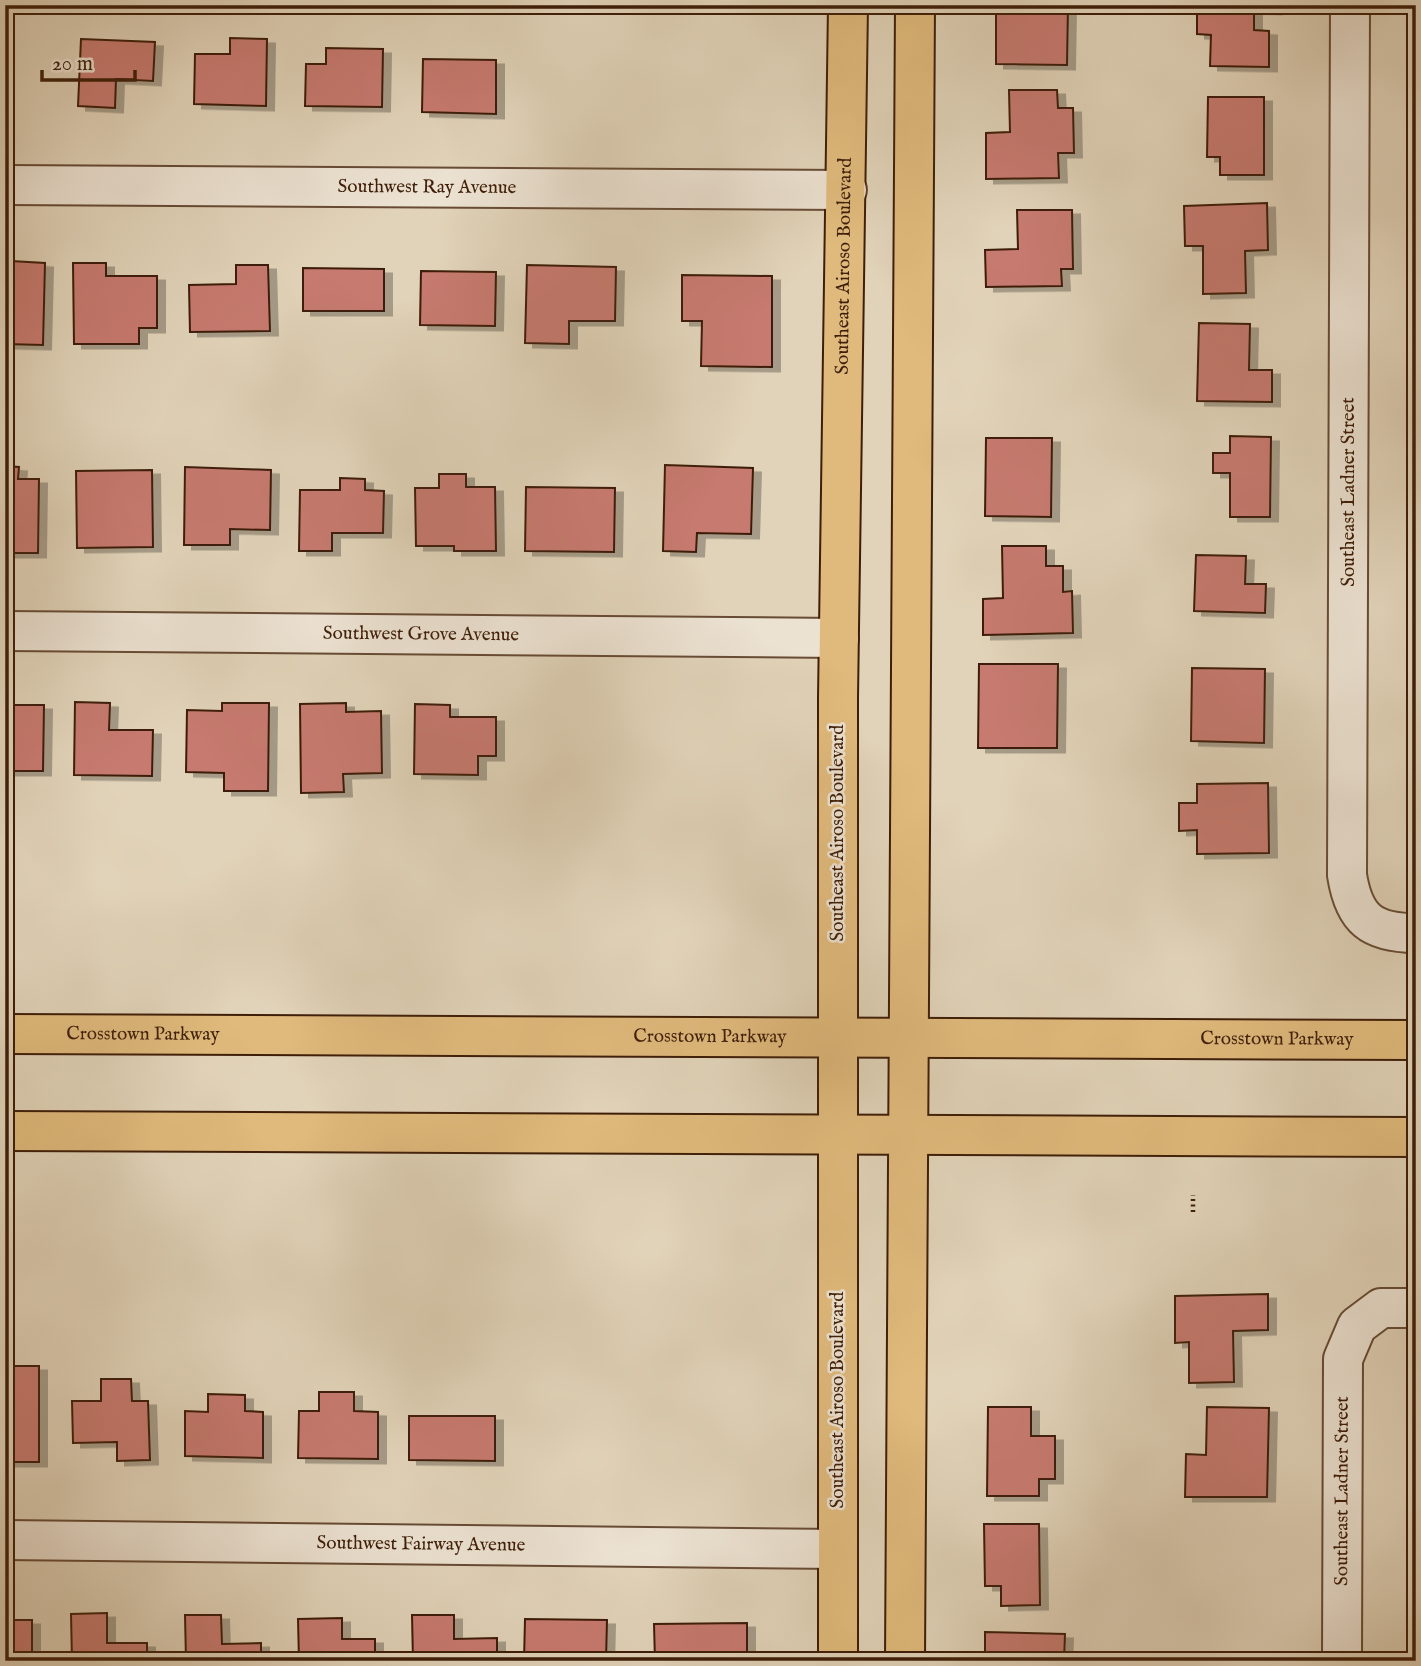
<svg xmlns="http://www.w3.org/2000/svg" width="1421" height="1666" viewBox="0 0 1421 1666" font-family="'IM FELL English',serif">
	<defs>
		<filter id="shadow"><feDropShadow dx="8" dy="4.5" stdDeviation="0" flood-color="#0004"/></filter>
	</defs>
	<rect width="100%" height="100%" fill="#e1d3b9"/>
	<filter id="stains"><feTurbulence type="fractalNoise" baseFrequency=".00286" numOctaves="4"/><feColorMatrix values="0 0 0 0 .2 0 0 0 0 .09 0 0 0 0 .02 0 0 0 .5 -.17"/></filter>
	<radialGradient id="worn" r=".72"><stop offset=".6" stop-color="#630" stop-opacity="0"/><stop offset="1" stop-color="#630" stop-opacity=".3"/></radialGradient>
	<path fill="#c77a6f" stroke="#3e1e08" stroke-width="2" filter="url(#shadow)" d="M996,5h72l-1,60 -71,-1z
		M1197,5h77v5l-20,-1v21l15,1v36l-59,-1 1,-31 -14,-1z
		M230,38l37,1 -1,67 -72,-2 1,-50h35z
		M81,39l74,3 -2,39 -37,-2 -1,29 -37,-2z
		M326,48l57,1 -1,58 -77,-1 1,-42h20z
		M423,59l73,1v54l-74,-2z
		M1009,90h48l1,18h15l1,45h-16l1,25 -73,1v-46l24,-1z
		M1208,97h56v78h-44v-18h-13z
		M1267,203l1,47 -23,1 1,42 -43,1v-48h-18l-1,-40z
		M1017,210h55l1,59h-12l1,17 -76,1 -1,-37 33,-1z
		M11,261l34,2 -2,82 -38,-1v-68h6z
		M73,263h33v13h51v52h-18v16h-65z
		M236,265h32l2,66 -80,1 -1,-47 47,-1z
		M527,265l89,2 -1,54h-46v23l-44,-1z
		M303,268l81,1v42h-81z
		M421,271l75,1 -1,54 -75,-1z
		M682,275l90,1v91l-71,-1 1,-45h-20z
		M1199,323l51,1 -1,46h23v32l-75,-1z
		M1230,436l41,1 -1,80h-40v-44h-17v-20h17z
		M986,438h66l-1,79 -66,-1z
		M665,465l88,3 -2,66 -54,-1 -1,19 -33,-1z
		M5,466l14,1 -1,12h21l-1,74h-33z
		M185,467l86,3 -1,60 -40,-1v16h-46z
		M152,470l1,77 -76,1 -1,-77z
		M439,474h27v13h29l1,64h-42v-5h-38l-1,-58h24z
		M340,478l25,1v11l19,1 -1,42h-51v18h-33l1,-61h40z
		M526,487l89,1 -1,64 -89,-1z
		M1002,546h44v20h17v26l9,-1 1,42 -90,2v-36l20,-1z
		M1196,555l50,1 -1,28h21l-1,29 -71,-2z
		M979,664h79l-1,84h-79z
		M1192,668l73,1 -1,74 -73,-2z
		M75,702l35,1 -1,27h44l-1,46 -78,-1z
		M222,703h47l-1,88h-44v-18l-38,-1 1,-62 35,1z
		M346,703v9l35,-1 1,62 -39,1 1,18 -43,1 -1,-89z
		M415,704l35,1v12h46v39h-18v19l-64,-1z
		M11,705h33l-1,66h-37l-1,18v-67h6z
		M1268,783l1,70 -72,1v-24l-18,1v-28h18v-19z
		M1268,1294v36l-35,1 1,51 -45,1v-41l-14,1v-47z
		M5,1366h34v96h-34z
		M101,1379h30l1,22h16l2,59 -33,1v-19l-44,1 -1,-42h29z
		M319,1392h35v19l24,1v47l-80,-1 1,-47h20z
		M208,1394l37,1v16l18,1v46l-78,-2v-45l23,1z
		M988,1407h43v29h24v43h-16v17h-52z
		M1207,1407l62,1 -2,89h-82l1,-43 20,1z
		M409,1416h86v45l-86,-1z
		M984,1524h55l1,81 -39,1v-20h-16z
		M107,1613v30h40v18h-75l-1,-47z
		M185,1615h36l1,29 39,-1v18h-75z
		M412,1615h42v24l43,-1v23h-84z
		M342,1618v21h33v22h-76l-1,-42z
		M525,1619l82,1 -1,41h-82z
		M5,1620h27v41h-27z
		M747,1623v38h-92l-1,-37z
		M985,1632l80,2 -1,27h-79z"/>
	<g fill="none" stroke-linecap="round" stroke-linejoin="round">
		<defs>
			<g id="minor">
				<path d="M1350,5l-3,870c7,44 24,58 69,58"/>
				<path id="s1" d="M5,185l842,5"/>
				<path id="s2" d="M5,631l834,7"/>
				<path id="s3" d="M5,1540l833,9"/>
				<path id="s4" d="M1342,1661l1,-302 14,-33 24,-18h35"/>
			</g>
			<g id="major">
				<path id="s5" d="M5,1034l1411,6"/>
				<path d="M5,1131l1411,6"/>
				<path id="s6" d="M838,1661v-963l10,-693"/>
				<path d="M905,1661l10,-1656"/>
			</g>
		</defs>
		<use href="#minor" stroke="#674b34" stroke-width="42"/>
		<use href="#major" stroke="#3e1e08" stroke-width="42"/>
		<path stroke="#3e1e08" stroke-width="4.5" stroke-dasharray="2 3.5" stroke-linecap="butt" d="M1193,1212v-17"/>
		<use href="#minor" stroke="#ece2d2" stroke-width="38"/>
		<use href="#major" stroke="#e0ba7c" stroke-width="38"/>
	</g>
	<g text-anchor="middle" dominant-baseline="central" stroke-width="5" stroke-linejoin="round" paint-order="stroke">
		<g font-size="19" fill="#3e1e08" stroke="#ece2d2">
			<text stroke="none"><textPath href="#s1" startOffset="422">Southwest Ray Avenue</textPath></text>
			<text stroke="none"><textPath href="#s6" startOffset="1395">Southeast Airoso Boulevard</textPath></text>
			<text transform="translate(1349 492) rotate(-90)">Southeast Ladner Street</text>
			<text stroke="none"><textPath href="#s2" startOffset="416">Southwest Grove Avenue</textPath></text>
			<text transform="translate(838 833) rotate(-90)">Southeast Airoso Boulevard</text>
			<text stroke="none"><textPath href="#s5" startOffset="138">Crosstown Parkway</textPath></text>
			<text stroke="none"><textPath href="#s5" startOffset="705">Crosstown Parkway</textPath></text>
			<text stroke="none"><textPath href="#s5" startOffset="1272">Crosstown Parkway</textPath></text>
			<text transform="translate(838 1400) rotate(-90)">Southeast Airoso Boulevard</text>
			<text stroke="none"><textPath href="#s4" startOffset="170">Southeast Ladner Street</textPath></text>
			<text stroke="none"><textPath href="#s3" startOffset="416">Southwest Fairway Avenue</textPath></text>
		</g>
	</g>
	<rect width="1421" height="1666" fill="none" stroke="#e1d3b9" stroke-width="28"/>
	<rect x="7" y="7" width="1407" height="1652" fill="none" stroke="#3e1e08" stroke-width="3.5"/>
	<rect x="14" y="14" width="1393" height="1638" fill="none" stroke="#3e1e08" stroke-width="2"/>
	<path d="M42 70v10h93v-10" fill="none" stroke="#3e1e08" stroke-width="3.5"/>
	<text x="52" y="70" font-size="21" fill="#3e1e08" stroke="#ece2d2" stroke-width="5" paint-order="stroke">20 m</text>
	<rect width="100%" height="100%" filter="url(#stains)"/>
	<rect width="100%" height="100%" fill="url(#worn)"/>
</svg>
